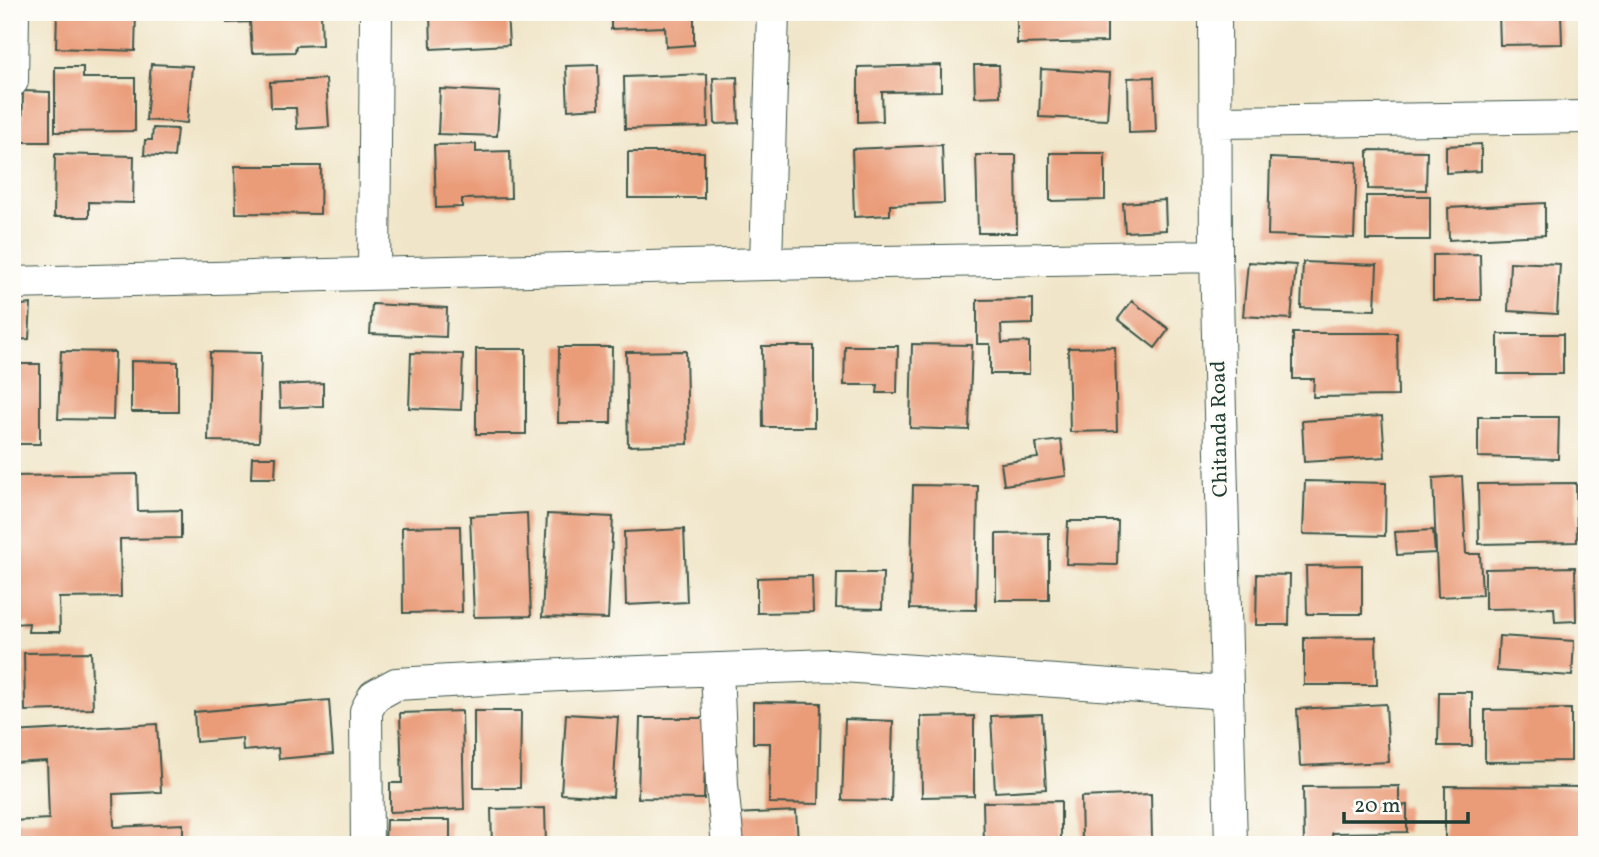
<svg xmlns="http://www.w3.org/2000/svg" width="1599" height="857" viewBox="0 0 1599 857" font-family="Vollkorn,serif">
	<rect width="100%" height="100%" fill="#fdfcf7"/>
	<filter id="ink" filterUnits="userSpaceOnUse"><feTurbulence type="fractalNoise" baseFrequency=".0143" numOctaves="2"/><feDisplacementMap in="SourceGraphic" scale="14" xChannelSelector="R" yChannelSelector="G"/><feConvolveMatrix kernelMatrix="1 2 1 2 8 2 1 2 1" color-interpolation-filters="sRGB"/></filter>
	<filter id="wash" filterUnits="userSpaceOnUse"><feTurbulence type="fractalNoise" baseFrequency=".00686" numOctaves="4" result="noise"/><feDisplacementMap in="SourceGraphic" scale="28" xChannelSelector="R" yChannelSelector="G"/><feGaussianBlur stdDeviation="1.57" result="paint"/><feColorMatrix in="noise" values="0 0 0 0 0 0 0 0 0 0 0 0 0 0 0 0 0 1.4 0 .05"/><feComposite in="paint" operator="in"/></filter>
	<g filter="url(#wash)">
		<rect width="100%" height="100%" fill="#f0e5c8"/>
		<g id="blocks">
			<path fill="#ea9b78" d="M57,12h79l-1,39 -79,-3z
				M227,12h94l1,33 -26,1 -1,6 -43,1 -2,-31 -23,1z
				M430,12h77l2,33 -78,4z
				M611,12h83v33l-28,2 -1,-20 -54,2z
				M1017,12h90v30l-90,2z
				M1499,12h62l1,32 -62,1z
				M1581,12h6v24h-6z
				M151,64l41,2 -5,57 -41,-3z
				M598,65l1,43 -31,2 -2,-44z
				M941,65v26l-59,1 1,29 -25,1v-55z
				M974,65h25l1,31 -25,1z
				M55,67h28v11h52v53l-80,1z
				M1041,69l69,4 -3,47 -68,-3z
				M707,74l1,53 -83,2 -1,-52z
				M737,77l2,46 -24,1 -2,-46z
				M1154,77l2,55 -27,1 -1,-55z
				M326,79l3,48 -32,2 -1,-21h-25l-1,-26z
				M440,89l60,3 -3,44 -59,-2z
				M23,91l27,1v50h-28z
				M153,128l24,1 -3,28 -30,-2 1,-15h7z
				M476,144v8l34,-1 1,47 -49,1v8l-26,1 -2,-63z
				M1481,144v27l-35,2v-27z
				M942,145l2,58 -54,2v10l-36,2 -2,-68z
				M1368,150l59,1 -1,39 -58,-1z
				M628,152h76v46h-76z
				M1050,153h55v47l-55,1z
				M55,154l79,2 -1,47 -44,-1v15h-35z
				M976,155h40l1,78h-39z
				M1270,158l87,4 -3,76 -86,-3z
				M235,166h86l-1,48 -84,-1z
				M1366,196h64v44h-64z
				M1165,200l1,30 -41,2 -2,-29z
				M1545,203v32l-96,5 -1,-32z
				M1480,254l1,46h-48v-45z
				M1248,262l48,3 -5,54 -48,-3z
				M1303,262l74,3 -2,45 -74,-2z
				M1510,262l50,2 -3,50 -49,-3z
				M1033,299v25l-32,1 1,18 27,-1v32h-39v-30h-13v-44z
				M1132,301l37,28 -14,19 -37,-29z
				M31,304l-2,35 -17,1v-34z
				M372,304l75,4 -1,29 -76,-3z
				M1293,333h104l1,63 -85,1 1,-18h-21z
				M1498,334h65v40h-65z
				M912,344l60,1 -3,85 -59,-2z
				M762,346h52v81h-51z
				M845,346h53l-1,47h-20l1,-8h-34z
				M559,347h53l-1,76h-53z
				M1115,347l2,84 -47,1 -2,-84z
				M476,349h50v85h-50z
				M61,351l54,1 -2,68 -55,-1z
				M686,351l2,93 -60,2 -2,-94z
				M210,352l51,1 -2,89 -51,-1z
				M411,353l52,1 -2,56 -52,-2z
				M131,361l47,1v50h-47z
				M12,364h28v80h-28z
				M323,383v23l-43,2 -1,-23z
				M1382,416l3,41 -81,5 -2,-41z
				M1478,417h81l-1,42 -80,-2z
				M1061,440l5,36 -62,9 -3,-22 37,-5 -2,-15z
				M252,457h24l-1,21h-24z
				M137,474l1,37 43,-1v28l-61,1 1,58 -62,1 1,34h-32l1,-9 -17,1v-23h5v-27h-5v-98z
				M1462,476l4,78h14l2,41 -44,2 -5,-119z
				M1305,481l81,2 -1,53 -82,-2z
				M1576,483l1,59 -98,2 -1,-60z
				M913,485l65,1 -2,124 -66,-1z
				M527,513l4,103 -57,1 -4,-101z
				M547,514l66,3 -5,102 -66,-2z
				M1068,521h50l-1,44 -51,-1z
				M460,526l2,86 -59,1 -1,-86z
				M684,529l3,73 -61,3 -2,-73z
				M1433,530l2,23 -38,2 -2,-23z
				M1049,533v67h-53v-66z
				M1362,565v49h-55l-1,-48z
				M1575,567l1,54 -21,1 -1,-14 -69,1v-40z
				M837,573h46l-1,36 -46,-1z
				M1257,574l33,1 -1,50h-33z
				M812,576l1,36 -56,1v-35z
				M1499,636l75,5 -2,35 -75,-5z
				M1376,637l1,48h-73v-47z
				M91,652l2,57 -68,2 -1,-58z
				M1439,692h33v54h-34z
				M329,700l4,54 -54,5 -1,-11 -35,3 -1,-13 -46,4 -2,-30z
				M753,702l68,1 -2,101 -50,-1 1,-60h-17z
				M1386,704l3,58 -89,4 -3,-57z
				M1571,709v52l-86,1v-52z
				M462,711l2,98 -74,3v-29h12l-2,-70z
				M474,711h47l-1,77h-46z
				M566,714l52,3 -5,80 -52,-3z
				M1042,714l4,75 -51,3 -4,-76z
				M974,716v80l-52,1 -1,-80z
				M640,718h66l-2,81 -66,-1z
				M845,719l48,2 -2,80 -49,-1z
				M157,724l4,68 -48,2 1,33 69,-3v20l-171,1v-24l37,-2 -2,-58 -35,2v-31z
				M1399,786v20l8,-1v27l-75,1 1,12h-29l-1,-58z
				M1445,786l142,1v52h-9v6h-41v-7h-55v7h-37z
				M1151,794l1,45 -70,3 -1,-45z
				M1061,801v44h-77l-1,-43z
				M545,808l1,37h-54l-1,-36z
				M796,811l2,30 -63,3 -2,-30z
				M386,820h64v25h-65z"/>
		</g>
	</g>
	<g filter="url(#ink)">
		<use href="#blocks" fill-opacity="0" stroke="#3e564a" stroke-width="2"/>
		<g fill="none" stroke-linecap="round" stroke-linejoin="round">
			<defs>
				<path id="street" d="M1215,12l1,244 15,589
					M12,81l1,-69
					M1216,122l371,-5
					M766,264l7,-252
					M374,273l2,-261
					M12,283l754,-19 450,-8
					M717,669l5,116 6,60
					M367,845l-1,-134 8,-15 22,-12 165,-9 268,-10 398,28"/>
			</defs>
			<use href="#street" stroke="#3e564a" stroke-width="34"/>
			<use href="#street" stroke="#fff" stroke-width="32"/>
		</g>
	</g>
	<g text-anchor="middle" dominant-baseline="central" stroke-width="6" stroke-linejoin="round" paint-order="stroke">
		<g font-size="21" fill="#1f3d34" stroke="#fdfcf7">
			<text transform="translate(1220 429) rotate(-91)">Chitanda Road</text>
		</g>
	</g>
	<rect width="1599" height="857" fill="none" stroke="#fdfcf7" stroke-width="42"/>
	<path d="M1344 812v10h124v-10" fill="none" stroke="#1f3d34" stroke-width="3.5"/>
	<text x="1354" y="812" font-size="21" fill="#1f3d34" stroke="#fdfcf7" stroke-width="5" paint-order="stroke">20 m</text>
</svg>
